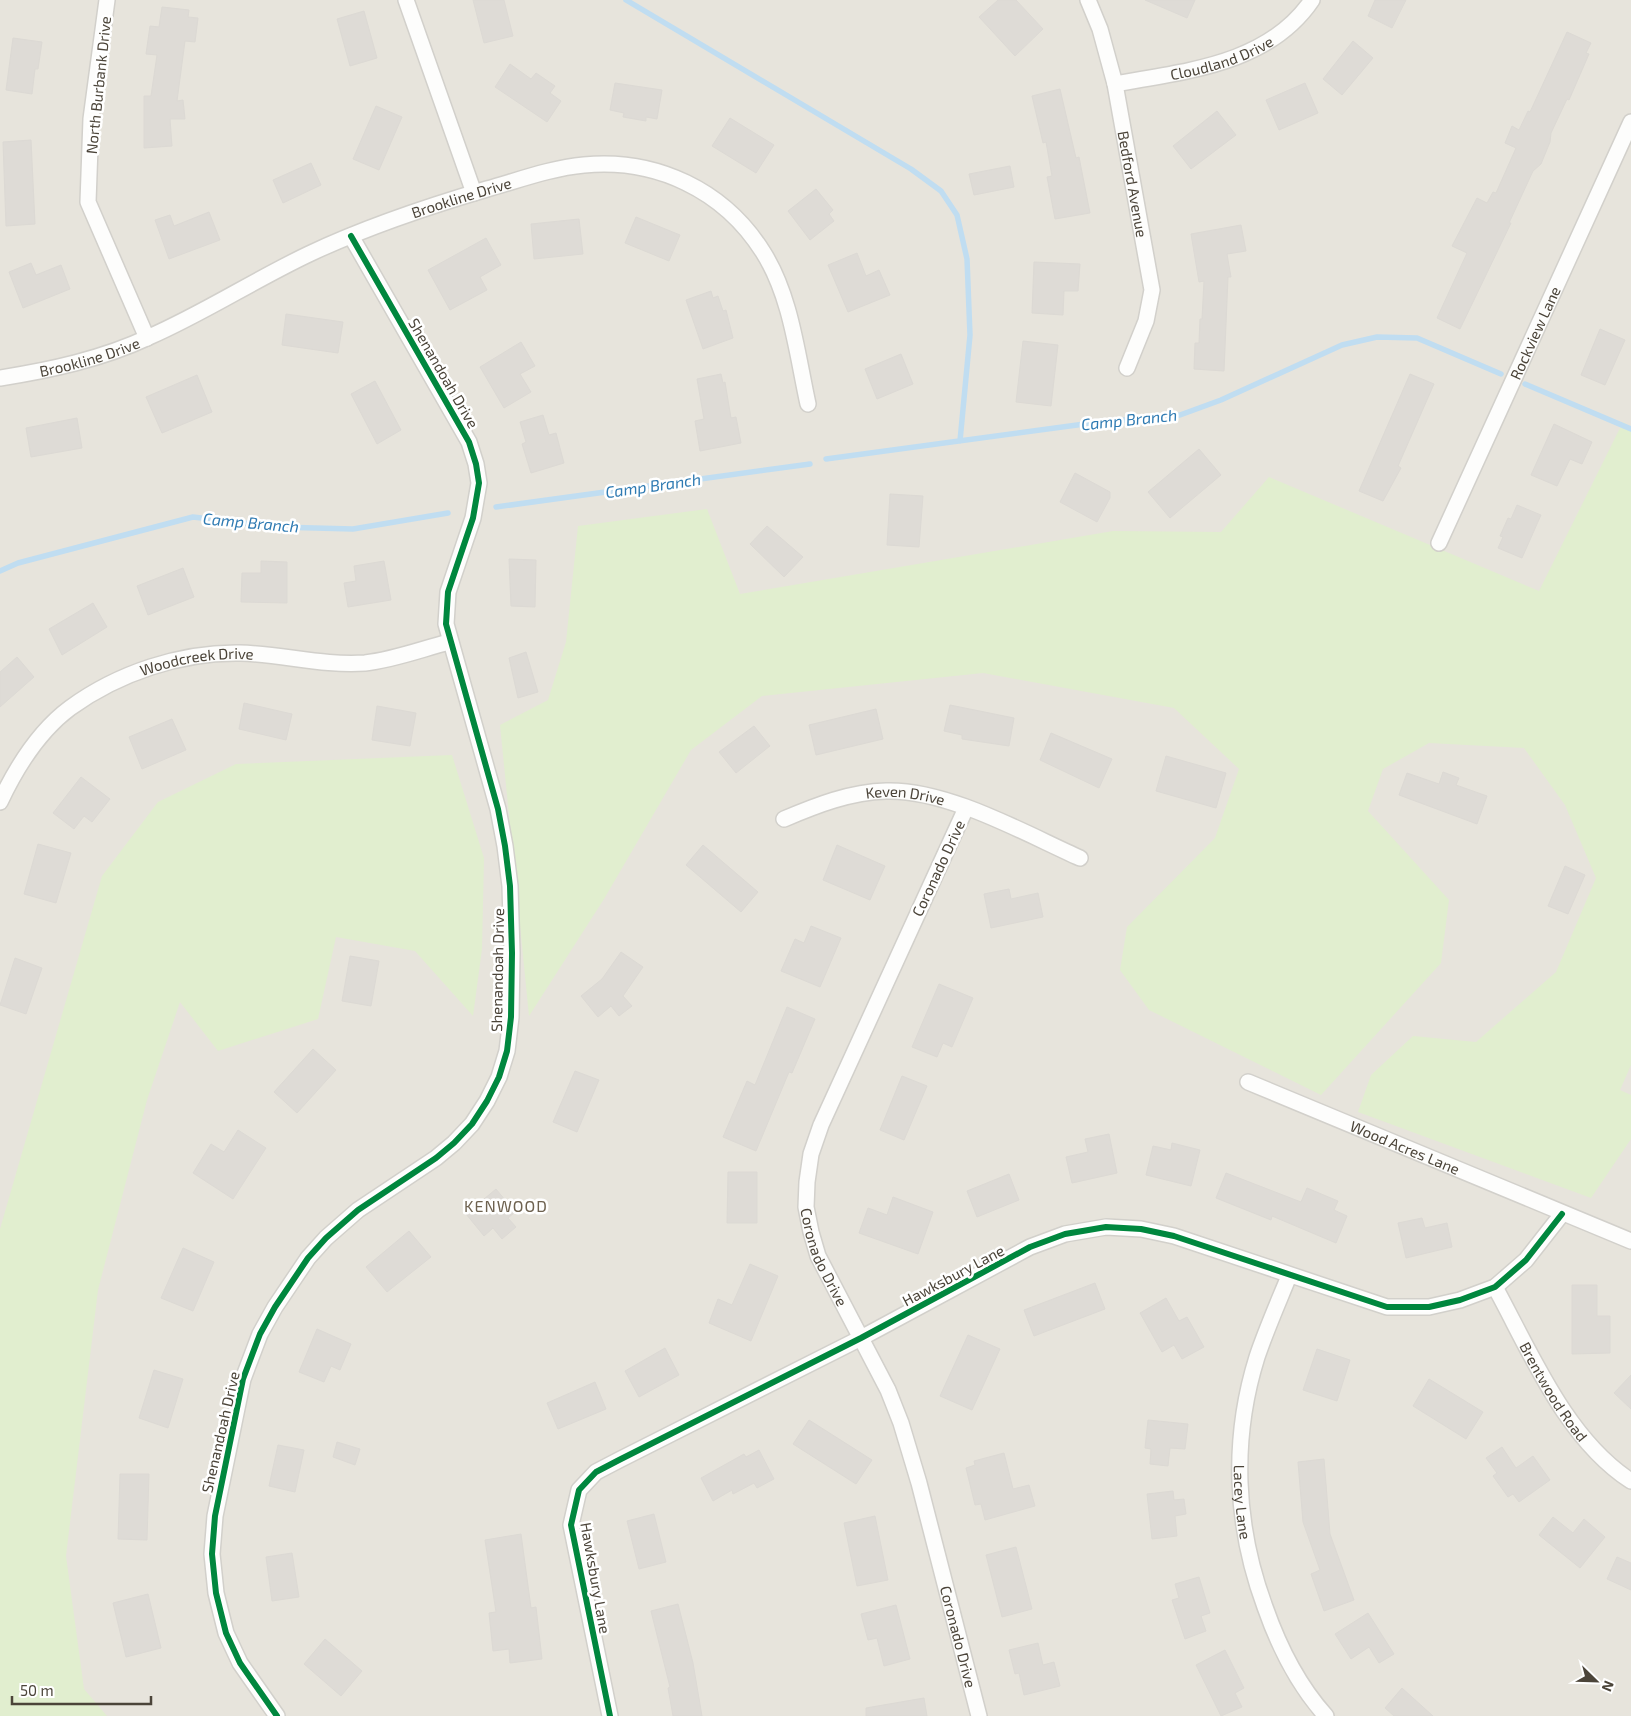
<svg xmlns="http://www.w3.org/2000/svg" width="1631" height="1716" viewBox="0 0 1631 1716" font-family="'Exo 2',sans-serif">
	<rect width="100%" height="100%" fill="#f4f2ee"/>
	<path fill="#e7e4dc" d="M0,0h1631v1716h-1631z"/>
	<path fill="#e1eecf" d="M1623,422l8,5v638l-11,25 11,5v44l-40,59 -233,-86 13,-37 42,-39 63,6 80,-70 40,-94 -31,-73 -41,-57 -95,-5 -46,26 -15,42 81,89 -8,63 -120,132 -172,-85 -29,-40 7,-43 88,-89 24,-69 -65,-61 -191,-35 -221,23 -71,54 -87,149 -75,117 -29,-291 48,-25 18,-58 12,-116 129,-17 33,85 373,-63 108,1 48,-55 270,114z
		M452,755l32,103 -2,91 -9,67 -58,-65 -79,-14 -18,82 -100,32 -38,-49 -33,98 -49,190 -32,266 18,133 23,27h-107v-487l102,-353 56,-74 78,-38z"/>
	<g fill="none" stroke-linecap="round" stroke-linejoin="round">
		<path stroke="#c0ddf1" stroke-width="5.5" d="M626,0l285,169 30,22 16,24 10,44 3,76 -10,106
			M1525,384l106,45
			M826,459l266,-36 88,-8 41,-15 121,-55 35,-8 40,1 84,36
			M496,507l314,-43
			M0,571l18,-8 175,-46 84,10 76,2 95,-16"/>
	</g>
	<path fill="#dedbd6" stroke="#dcd9d4" d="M473,0h31l9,36 -29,7z
		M998,0h18l27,29 -28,27 -36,-39z
		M1145,0h50l-8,18z
		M1375,0h31l-14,28 -24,-12z
		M162,7l27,3 -1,7 10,1 -3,24 -10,-1 -8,60 6,-1 2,19h-15l2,27 -28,2v-52h7l6,-41 -11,-1 4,-28 9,1z
		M364,11l13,47 -27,8 -13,-47z
		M1567,32l24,11 -5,10 3,1 -20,46 -2,-1 -16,34 -1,9 -9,22 -8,7 -24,52h2l-51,106 -23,-11 30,-65 -15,-7 25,-48 10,5 6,-11 3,1 20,-45 -11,-5 7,-17 7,4 9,-19 2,1z
		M13,38l29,4 -4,27h-3l-3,25 -26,-4z
		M1353,41l20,17 -31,37 -19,-16z
		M510,64l21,15 5,-6 19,13 -5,7 11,8 -14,21 -52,-35z
		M615,83l47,7 -5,29 -11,-2v4l-23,-4 1,-4 -14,-3z
		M1305,83l13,30 -39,17 -13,-30z
		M1060,89l16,69 3,-1 11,56 -35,6 -8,-42 5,-1 -6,-34 -3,1 -11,-47z
		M376,106l26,11 -23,53 -26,-11z
		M1217,111l19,24 -45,34 -18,-23z
		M730,118l44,27 -18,28 -44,-27z
		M31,140l4,84 -29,2 -3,-84z
		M311,163l10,22 -38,18 -10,-23z
		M1010,166l4,21 -40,8 -5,-21z
		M816,189l17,21 -4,4 5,7 -24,19 -22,-29z
		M209,212l11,28 -51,19 -14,-39 15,-5 4,11z
		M636,217l44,18 -11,26 -44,-18z
		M579,219l4,35 -49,5 -3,-35z
		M1241,225l5,26 -19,3 4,23h-3l-4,94 -30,-2 1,-26h4l1,-24h2l2,-38 -5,1 -8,-48z
		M486,238l15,27 -21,12 7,13 -37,20 -22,-40z
		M857,253l9,23 13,-6 11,25 -42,17 -20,-47z
		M1034,262l46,2 -2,27h-14l-1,24 -31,-2z
		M31,263l5,12 25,-10 9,24 -47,19 -14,-36z
		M711,291l2,7 5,-2 5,15 3,-1 7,28 -30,11 -17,-49z
		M286,314l57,8 -5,31 -56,-8z
		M1600,329l25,11 -20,45 -24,-10z
		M1023,341l35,4 -7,61 -35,-4z
		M521,342l14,24 -15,8 11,18 -27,16 -24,-41z
		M901,354l12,30 -36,15 -12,-30z
		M721,374l2,9 2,-1 6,36 5,-1 5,26 -41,8 -5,-30 9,-2 -7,-40z
		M1410,374l24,10 -36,82 3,2 -18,33 -24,-10z
		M197,375l15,37 -50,21 -16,-36z
		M375,381l26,49 -24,14 -26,-50z
		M543,415l6,20 7,-2 8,30 -33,10 -9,-29 4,-2 -6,-20z
		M77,418l5,30 -51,9 -5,-29z
		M1554,424l38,18 -10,22 -12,-5 -13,27 -26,-11z
		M1199,449l22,26 -51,43 -22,-26z
		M1075,473l35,19v6l-13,24 -37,-20z
		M890,494l33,2 -4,51 -32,-2z
		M1517,505l24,10 -19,43 -24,-10 5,-11 -3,-1 8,-18 3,1z
		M767,526l36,31 -19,20 -34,-33z
		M509,559l27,1 -1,47 -24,-1z
		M261,561l26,1v41l-46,-1 1,-29h19z
		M384,561l7,39 -43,7 -4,-24 12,-2 -2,-15z
		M183,568l11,29 -46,18 -11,-29z
		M93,603l14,24 -45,28 -13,-26z
		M526,652l12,40 -20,6 -9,-40z
		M17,657l17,20 -34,30v-35z
		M244,703l48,11 -6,26 -47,-11z
		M950,705l64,13 -5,28 -47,-7v-4l-18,-4z
		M377,706l39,7 -6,33 -38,-6z
		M876,709l7,30 -67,16 -7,-30z
		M172,719l14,31 -44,19 -13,-32z
		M754,726l16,20 -34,27 -17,-21z
		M1051,733l61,26 -13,29 -59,-28z
		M1166,756l60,17 -10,35 -60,-17z
		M1443,772l16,6 -3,7 31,11 -10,28 -78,-29 8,-22 32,11z
		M81,777l29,22 -18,23 -8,-6 -10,13 -21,-16z
		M38,844l33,9 -15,50 -32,-9z
		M703,845l55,47 -17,20 -55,-47z
		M837,845l48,21 -15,34 -47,-20z
		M1565,866l20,9 -17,39 -20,-8z
		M1009,889l2,10 27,-6 5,24 -52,11 -7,-34z
		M811,926l30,12 -21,49 -39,-16 14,-32 9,4z
		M621,952l22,15 -20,29 9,10 -13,10 -8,-10 -13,11 -17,-21 21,-17z
		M350,956l29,5 -8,45 -29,-5z
		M15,958l27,10 -16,46 -26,-9z
		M939,984l34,14 -21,49 -9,-4 -6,14 -25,-10z
		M787,1007l28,12 -23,54 -3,-1 -33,79 -33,-14 24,-56 8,4z
		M313,1049l23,21 -39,43 -23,-21z
		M575,1071l24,9 -22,52 -24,-10z
		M902,1076l25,10 -23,54 -24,-10z
		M238,1130l28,18 -33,51 -40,-26 18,-29 13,8z
		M1109,1134l8,39 -45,10 -6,-26 22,-5 -3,-13z
		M1172,1143l28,7 -9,36 -45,-11 7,-29 18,4z
		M728,1172h29v51h-30z
		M1226,1173l75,29 6,-14 31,13 -4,9 13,6 -11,27 -64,-27 -1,4 -55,-22z
		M1009,1174l10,26 -42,17 -10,-26z
		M496,1189l19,23 -7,6 8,9 -14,12 -9,-11 -9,8 -18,-22z
		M893,1197l40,15 -15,42 -59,-21 9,-25 19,7z
		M1422,1218l3,10 22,-5 5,24 -46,11 -8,-35z
		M409,1231l22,26 -44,35 -21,-25z
		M183,1248l31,14 -21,49 -32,-13z
		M750,1264l28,12 -27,65 -42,-18 9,-24 14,6z
		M1095,1283l10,26 -71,27 -10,-26z
		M1572,1285h25v31h13v37l-38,1z
		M1166,1298l13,23 8,-4 17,30 -22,12 -8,-14 -12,7 -22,-39z
		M317,1329l34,15 -11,26 -9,-4 -7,16 -25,-10z
		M968,1335l32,14 -28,61 -32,-14z
		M665,1348l14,27 -40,22 -14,-26z
		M1317,1349l33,11 -13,41 -34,-11z
		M154,1370l29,9 -15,49 -29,-10z
		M1631,1375v34l-17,-16z
		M1429,1379l54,33 -17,27 -53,-33z
		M595,1382l11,27 -48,20 -11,-26z
		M809,1420l63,40 -16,24 -63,-40z
		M1148,1420l40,4 -3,25 -15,-1 -2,18 -18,-2 1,-15 -6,-1z
		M337,1442l23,7 -5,16 -22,-8z
		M278,1445l26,5 -9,42 -26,-6z
		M1502,1447l14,21 17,-12 17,24 -31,22 -6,-8 -5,3 -15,-21 4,-3 -11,-15z
		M759,1450l15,29 -17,9 -3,-5 -21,11 -1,-4 -19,11 -12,-23 43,-24 2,3z
		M1004,1453l9,36 16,-4 6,21 -50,14 -4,-16 -6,1 -9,-37 9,-3 -1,-4z
		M1324,1459l6,75 24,66 -30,11 -13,-37 9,-4 -17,-48 -5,-60z
		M120,1474h29l-2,66 -29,-1z
		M1173,1491l1,9 10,-1 2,15 -11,2 2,20 -25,3 -5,-45z
		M654,1514l12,48 -27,7 -12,-48z
		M875,1516l13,64 -31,6 -13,-63z
		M1553,1517l20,16 11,-14 21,18 -25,31 -41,-33z
		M521,1534l10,74 5,-1 6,52 -32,4 -1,-14 -16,2 -4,-38 7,-1 -11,-72z
		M1016,1547l16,62 -30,8 -16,-62z
		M292,1553l7,44 -27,4 -6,-44z
		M1617,1557l14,6v27l-24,-11z
		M1199,1577l11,36 -9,3 5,15 -21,8 -13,-39 7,-2 -4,-14z
		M148,1594l13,54 -35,9 -13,-54z
		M678,1604l15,59 9,53h-29l-5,-28 2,-1 -19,-76z
		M896,1605l14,54 -26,7 -7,-28 -9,2 -7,-26z
		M1368,1613l26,41 -15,9 -10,-16 -18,12 -16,-25z
		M325,1639l37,32 -21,25 -37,-32z
		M1038,1643l5,22 11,-3 6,24 -36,9 -5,-22 -4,1 -6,-24z
		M1225,1650l19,38 -9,5 7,14 -21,9 -25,-51z
		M1402,1688l31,28h-39l-9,-8z
		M924,1698l3,18h-61v-8z"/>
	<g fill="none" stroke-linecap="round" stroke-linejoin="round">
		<defs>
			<g id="minor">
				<path d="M107,0l-16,119 -3,83 59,136"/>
				<path d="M406,0l68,193"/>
				<path id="s1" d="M1088,0l12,29 15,55 37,206 -6,31 -19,47"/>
				<path id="s2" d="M1115,84c70,-13 153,-19 197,-84"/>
				<path id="s3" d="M0,378c51,-8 102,-19 149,-41 55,-24 105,-57 160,-83 57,-27 117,-47 178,-65 32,-9 64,-21 97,-24 72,-7 140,25 179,87 28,44 34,102 45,152"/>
				<path id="s4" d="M1439,543l192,-421"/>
				<path id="s5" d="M0,802c16,-34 39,-71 70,-94 48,-35 111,-56 170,-55 42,1 83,13 125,10 28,-3 57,-14 84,-21"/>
				<path id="s6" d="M966,808l-145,317 -10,29 -4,28 -1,25 5,25 7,24 70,134 13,33 18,60 60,233"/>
				<path id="s7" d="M784,819c33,-14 66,-27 102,-28 61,-2 138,42 194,67"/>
				<path id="s8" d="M1248,1082l383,159"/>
				<path id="s9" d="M1289,1276c-11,27 -23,54 -32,81 -26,83 -22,169 8,250 14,40 32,77 61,109"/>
				<path id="s10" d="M1495,1287c36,66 71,152 136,194"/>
				<path d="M277,1716l-37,-53 -14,-30 -10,-40 -4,-39 3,-38 28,-137 17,-45 15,-27 33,-49 18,-20 32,-28 78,-52 18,-15 18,-19 15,-23 12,-24 8,-26 4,-34 1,-64 -2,-67 -5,-40 -7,-37 -52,-185 2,-32 25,-74 6,-35 -3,-19 -7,-22 -118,-206"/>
				<path d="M610,1716l-39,-191 8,-35 17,-18 23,-12 242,-122 169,-91 35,-13 41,-7 35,2 33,7 213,71h42l31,-7 35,-13 31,-27 36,-46"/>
			</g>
		</defs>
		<use href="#minor" stroke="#d2d0cb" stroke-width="18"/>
		<use href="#minor" stroke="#fdfdfc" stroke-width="15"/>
		<defs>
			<path id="cycleway" d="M277,1716l-37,-53 -14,-30 -10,-40 -4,-39 3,-38 28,-137 17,-45 15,-27 33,-49 18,-20 32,-28 78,-52 18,-15 18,-19 15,-23 12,-24 8,-26 4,-34 1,-64 -2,-67 -5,-40 -7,-37 -52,-185 2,-32 25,-74 6,-35 -3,-19 -7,-22 -118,-206
				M610,1716l-39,-191 8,-35 17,-18 23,-12 242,-122 169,-91 35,-13 41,-7 35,2 33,7 213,71h42l31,-7 35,-13 31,-27 36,-46"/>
		</defs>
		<use href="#cycleway" stroke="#fff" stroke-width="9"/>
		<use href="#cycleway" stroke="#00873e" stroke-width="6"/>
	</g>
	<g text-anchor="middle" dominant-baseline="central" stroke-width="5" stroke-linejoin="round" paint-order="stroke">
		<g font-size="15" fill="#4b4439" stroke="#fff">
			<text stroke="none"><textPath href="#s2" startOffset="110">Cloudland Drive</textPath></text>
			<text transform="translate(98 85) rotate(-84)">North Burbank Drive</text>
			<text stroke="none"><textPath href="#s1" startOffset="190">Bedford Avenue</textPath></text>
			<text stroke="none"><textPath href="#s3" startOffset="498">Brookline Drive</textPath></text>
			<text stroke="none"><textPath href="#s4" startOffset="231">Rockview Lane</textPath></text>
			<text stroke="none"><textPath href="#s3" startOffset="92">Brookline Drive</textPath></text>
			<text transform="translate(444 373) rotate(60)">Shenandoah Drive</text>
			<text stroke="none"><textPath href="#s5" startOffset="256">Woodcreek Drive</textPath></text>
			<text stroke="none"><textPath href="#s7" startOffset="126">Keven Drive</textPath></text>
			<text transform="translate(938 868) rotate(-65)">Coronado Drive</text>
			<text transform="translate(497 970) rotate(-89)">Shenandoah Drive</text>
			<text stroke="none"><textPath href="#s8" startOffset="170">Wood Acres Lane</textPath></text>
			<text stroke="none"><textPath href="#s6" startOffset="486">Coronado Drive</textPath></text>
			<text transform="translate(953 1275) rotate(-28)">Hawksbury Lane</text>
			<text stroke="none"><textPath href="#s10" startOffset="120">Brentwood Road</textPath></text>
			<text transform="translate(220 1432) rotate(-77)">Shenandoah Drive</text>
			<text stroke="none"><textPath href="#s9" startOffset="234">Lacey Lane</textPath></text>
			<text transform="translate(596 1578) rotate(80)">Hawksbury Lane</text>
			<text stroke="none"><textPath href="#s6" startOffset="891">Coronado Drive</textPath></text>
		</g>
		<g font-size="16" font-style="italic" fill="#2e7ab2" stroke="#fff">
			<text transform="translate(1129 419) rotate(-6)">Camp Branch</text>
			<text transform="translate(653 485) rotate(-8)">Camp Branch</text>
			<text transform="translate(251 522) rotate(5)">Camp Branch</text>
		</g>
		<g font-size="16" letter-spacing="1" fill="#6e6250" stroke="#fff">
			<text x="506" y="1205">KENWOOD</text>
		</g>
	</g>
	<g transform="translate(1596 1681) rotate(113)" stroke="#ffffff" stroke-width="4" paint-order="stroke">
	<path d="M0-4L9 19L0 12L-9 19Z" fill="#4b4439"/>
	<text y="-8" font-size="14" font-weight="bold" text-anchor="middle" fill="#4b4439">N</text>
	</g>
	<path d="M12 1696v8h139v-8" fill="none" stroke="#4b4439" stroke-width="2.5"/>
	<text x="20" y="1696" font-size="15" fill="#4b4439" stroke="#ffffff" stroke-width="4" paint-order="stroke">50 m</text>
</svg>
